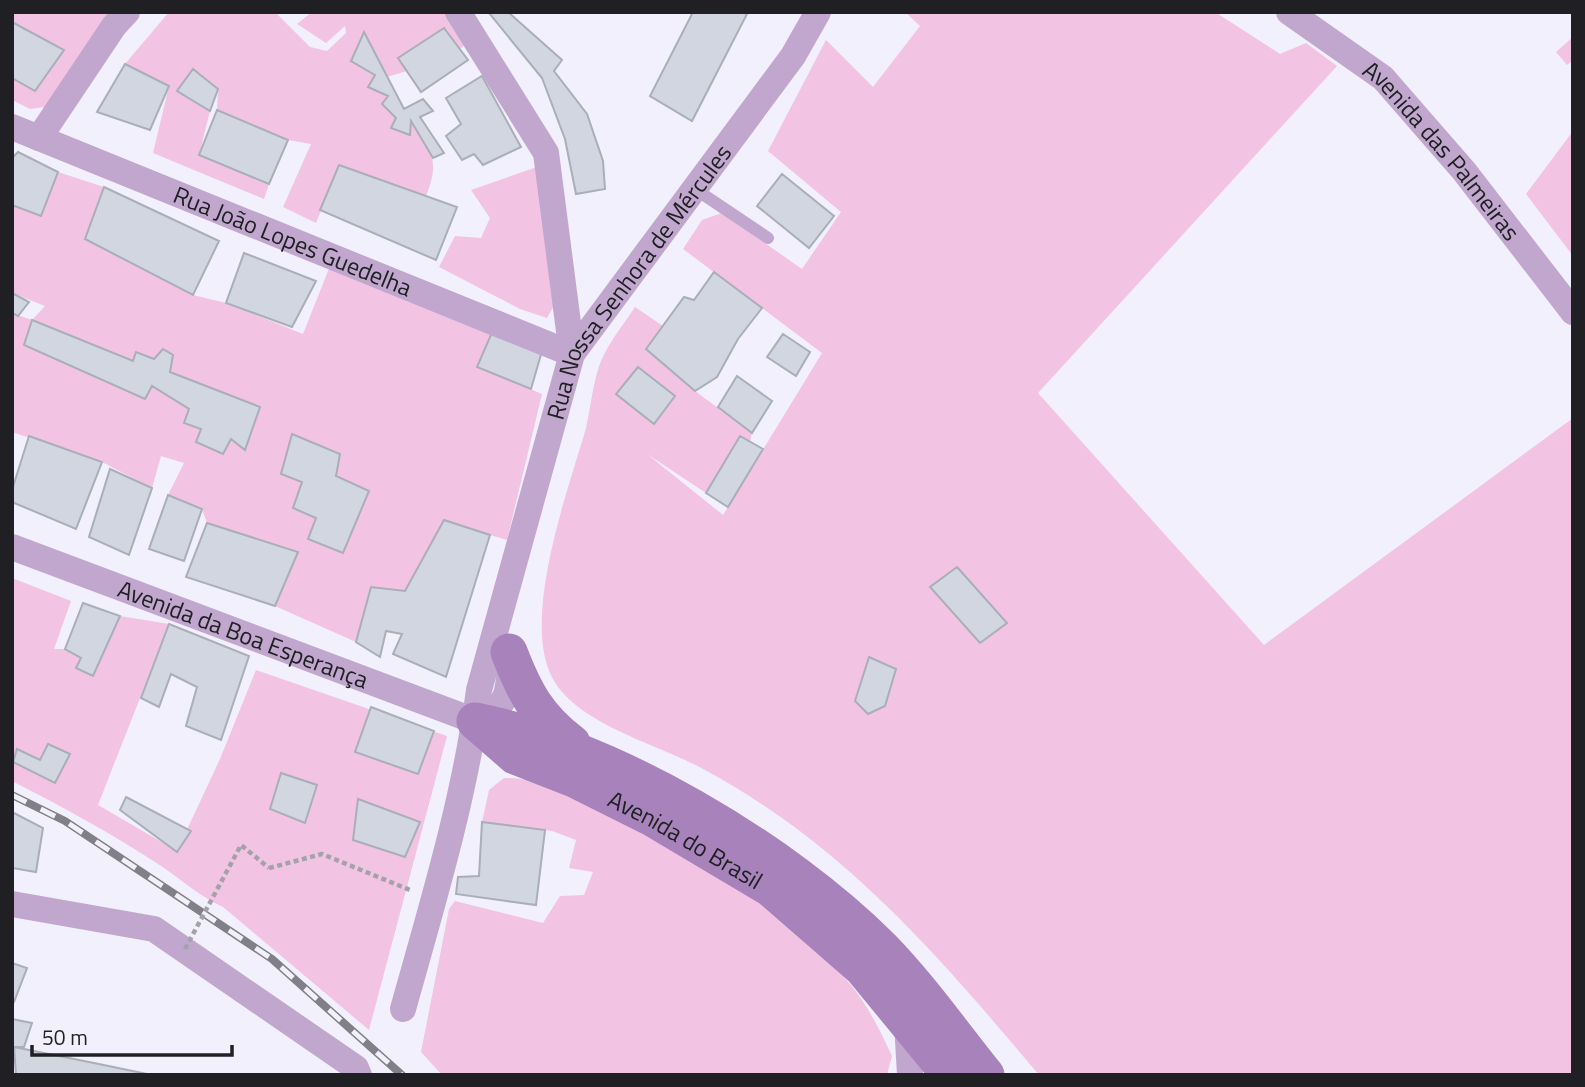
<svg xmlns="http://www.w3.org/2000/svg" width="1585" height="1087" viewBox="0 0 1585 1087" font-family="'Titillium Web',sans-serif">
	<rect width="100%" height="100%" fill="#f1f0fc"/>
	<path fill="#f2c3e2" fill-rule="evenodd" d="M12,12h108l-68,94 -22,3 -18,-9z
		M169,12h106l35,35 17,4 19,-18 -1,-7 -19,17 -29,-19 15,-12h139l18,29 -9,8 -16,-21 -45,29 8,14 -20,6 -35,-16 23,14 -6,12 19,9 -6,8 14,14 -5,10 19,7 1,-14c20,33 30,37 15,75l-87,-31 -23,58 -33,-16 28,-63 -23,-4 -71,-30 1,-21 -25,-20 -16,22 33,20 -11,44 70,29 -5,15 -111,-46 16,-67 -44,-22z
		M905,12h310l65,42 26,-11 31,23 -299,327 226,252 309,-227v657h-534c-101,-120 -194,-229 -334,-305 -44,-25 -127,-45 -152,-91 -33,-59 15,-188 33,-251 5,-22 7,-47 15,-67 8,-19 23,-37 34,-54l28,19 -16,22 48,43 57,42 -2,9 -11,-5 -33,56 -59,-39 76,61 99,-162 -139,-104 19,-29 20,-7 80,56 39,-57 -73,-61 58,-111 47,47 47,-61zM617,394l58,2 -21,29z
		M1573,37v23l-6,5 -11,-13z
		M1573,131v125l-47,-62z
		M537,167l18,137 -8,14 -27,-9 -81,-42 16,-31 26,2 9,-20 -19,-28z
		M58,172l46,15 -19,52 108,56 33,8 77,31 27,-68 163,64 -15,37 64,27 -35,146 -64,-19 -38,70 -34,-4 -15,55 -81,-36 23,-54 -91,-29 -5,-14 -34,-14 16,-32 -23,-7 -9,32 -50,-26 -90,-30v-119l20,7 13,-14 -33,-13v-88l29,11zM32,320l101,41 3,-9 18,7 9,-10 10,6 -3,17 89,35 -13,42 -15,-10 -8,15 -27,-12 5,-13 -17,-6 5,-14 -37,-23 -7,12zM292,434l44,42 -20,42 -23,-11 9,-25 -21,-8z
		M12,578l59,23 -17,48h11l16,9 -5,10 17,7 27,-59 49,8 -71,181 79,46 43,-92 36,-89 191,66 -78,294 -146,-123c-26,-12 -44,-30 -68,-45 -46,-30 -94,-56 -143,-81zM48,744l21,10 -14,29 -42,-21 5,-13 22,11z
		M504,778c95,-2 281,129 342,201 20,23 33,49 46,77l-5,19h-445l-21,-23 28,-143 6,-8 88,22 17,-27 24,-1 9,-23 -24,-4 7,-28 -24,-9 -70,-9 7,-32z"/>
	<path fill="#d1d6e1" stroke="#a9aeb9" stroke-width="2" d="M508,12l54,48 -8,11 33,43 16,47 2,28 -29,5 -11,-55 -23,-61 -53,-65z
		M693,12h55l-56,109 -42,-25z
		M12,22l52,28 -29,41 -23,-13z
		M444,28l24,32 -47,32 -23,-34z
		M364,32l40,77 19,-10 10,12 -13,6 24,36 -11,5 -22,-37 -1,14 -19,-7 5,-10 -14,-14 6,-8 -20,-9 7,-12 -24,-14z
		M125,64l44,22 -19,44 -53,-18z
		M193,69l25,20 -8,22 -33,-20z
		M482,76l39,71 -38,18 -9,-11 -12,6 -16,-24 15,-12 -15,-26z
		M217,110l71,30 -19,44 -70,-29z
		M18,152l40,20 -17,44 -29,-11v-47z
		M339,165l118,42 -21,53 -116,-50z
		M782,174l52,42 -25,32 -52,-42z
		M104,187l115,54 -26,54 -108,-56z
		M244,253l72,28 -24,46 -66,-24z
		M714,272l48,36 -24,31 -21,38 -22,14 -49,-42 38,-52 10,3z
		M12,293l17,9 -11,14 -6,-3z
		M32,320l101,41 3,-9 18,7 9,-10 10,6 -3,17 90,35 -15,43 -14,-11 -8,15 -27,-12 5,-13 -17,-6 5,-14 -37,-23 -7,13 -121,-54z
		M493,330l49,21 -11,38 -54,-22z
		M783,334l27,18 -14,24 -29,-19z
		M638,367l37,29 -21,28 -38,-30z
		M737,376l35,25 -20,32 -34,-26z
		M292,434l48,20 -4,22 33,15 -26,62 -35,-14 8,-21 -23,-10 9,-26 -21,-8z
		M29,436l73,26 -26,67 -64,-27v-12z
		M740,436l23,13 -35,58 -22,-14z
		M110,469l42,19 -23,67 -40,-18z
		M168,495l34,14 -18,52 -35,-12z
		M444,520l46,15 -44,142 -53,-23 9,-20 -16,-3 -6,26 -24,-15 15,-55 34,4z
		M207,523l91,29 -23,54 -89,-29z
		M957,567l50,56 -27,20 -50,-56z
		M83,603l37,13 -27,60 -17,-8 5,-10 -16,-9z
		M169,624l80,32 -28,84 -35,-14 11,-39 -26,-13 -12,33 -18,-9z
		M869,657l27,12 -11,37 -17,8 -13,-13z
		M371,707l63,24 -16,43 -63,-22z
		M48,744l22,10 -15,29 -42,-21 4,-13 23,11z
		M281,773l36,12 -12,38 -35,-14z
		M126,797l65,34 -14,21 -57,-42z
		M358,799l62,23 -15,35 -52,-17z
		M12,812l31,16 -7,44 -24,-4z
		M482,822l63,8 -9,75 -80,-11 2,-17 21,-1z
		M12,963l15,5 -13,34h-2z
		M12,1019l20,4 -8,24h-12z
		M14,1047l80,16 58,12h-136z"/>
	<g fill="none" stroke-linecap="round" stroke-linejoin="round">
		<path stroke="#a3a2ab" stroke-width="4.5" stroke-dasharray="5 3.5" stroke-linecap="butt" d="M269,868l53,-14 88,36"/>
		<path stroke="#c1a7ce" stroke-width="12" d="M695,189l73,49"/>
		<g stroke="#c1a7ce" stroke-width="26">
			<path d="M458,12l88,141 26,201"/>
			<path id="s1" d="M1289,12l94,66 81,93 109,141"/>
			<path id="s2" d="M12,127l560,227"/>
			<path d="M39,138l75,-112 13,-14"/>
			<path id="s3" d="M12,547l463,174"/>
			<path d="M475,721c33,-15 35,-27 34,-62"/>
			<path d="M12,904l142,25 202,139 3,7"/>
			<path id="s4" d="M403,1009c29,-104 62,-211 76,-319l93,-336 221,-298 25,-44"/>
			<path d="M907,1022l3,53"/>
		</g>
		<g stroke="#a882bb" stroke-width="37">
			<path d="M509,652c15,39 28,65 63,91"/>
			<path d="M475,721c138,27 308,128 407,227 38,39 70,85 104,127"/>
			<path id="s5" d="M476,722l39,34 59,23 80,40 116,69 92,80 88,107"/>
		</g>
		<defs>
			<path id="rail" d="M12,795l53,26 207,138 130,116"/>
		</defs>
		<use href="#rail" stroke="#818088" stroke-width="8"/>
		<use href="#rail" stroke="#f1f0fc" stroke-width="5" stroke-dasharray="16" stroke-linecap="butt"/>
		<path stroke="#a3a2ab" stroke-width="4.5" stroke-dasharray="5 3.5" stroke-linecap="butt" d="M185,949l56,-104 28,23"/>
	</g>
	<g text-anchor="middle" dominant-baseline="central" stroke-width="7" stroke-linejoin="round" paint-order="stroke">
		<g font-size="24" fill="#202024" stroke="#f1f0fc">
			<text stroke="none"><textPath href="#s1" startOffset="208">Avenida das Palmeiras</textPath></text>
			<text stroke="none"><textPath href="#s2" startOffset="303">Rua João Lopes Guedelha</textPath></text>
			<text stroke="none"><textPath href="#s4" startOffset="772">Rua Nossa Senhora de Mércules</textPath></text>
			<text stroke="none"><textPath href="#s3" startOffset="247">Avenida da Boa Esperança</textPath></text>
			<text stroke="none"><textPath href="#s5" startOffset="242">Avenida do Brasil</textPath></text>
		</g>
	</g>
	<rect width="1585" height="1087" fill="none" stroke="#202024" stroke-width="28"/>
	<path d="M32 1045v10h200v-10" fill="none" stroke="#202024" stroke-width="3.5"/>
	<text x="42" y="1045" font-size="21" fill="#202024" stroke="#f1f0fc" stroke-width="5" paint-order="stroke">50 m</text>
</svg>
